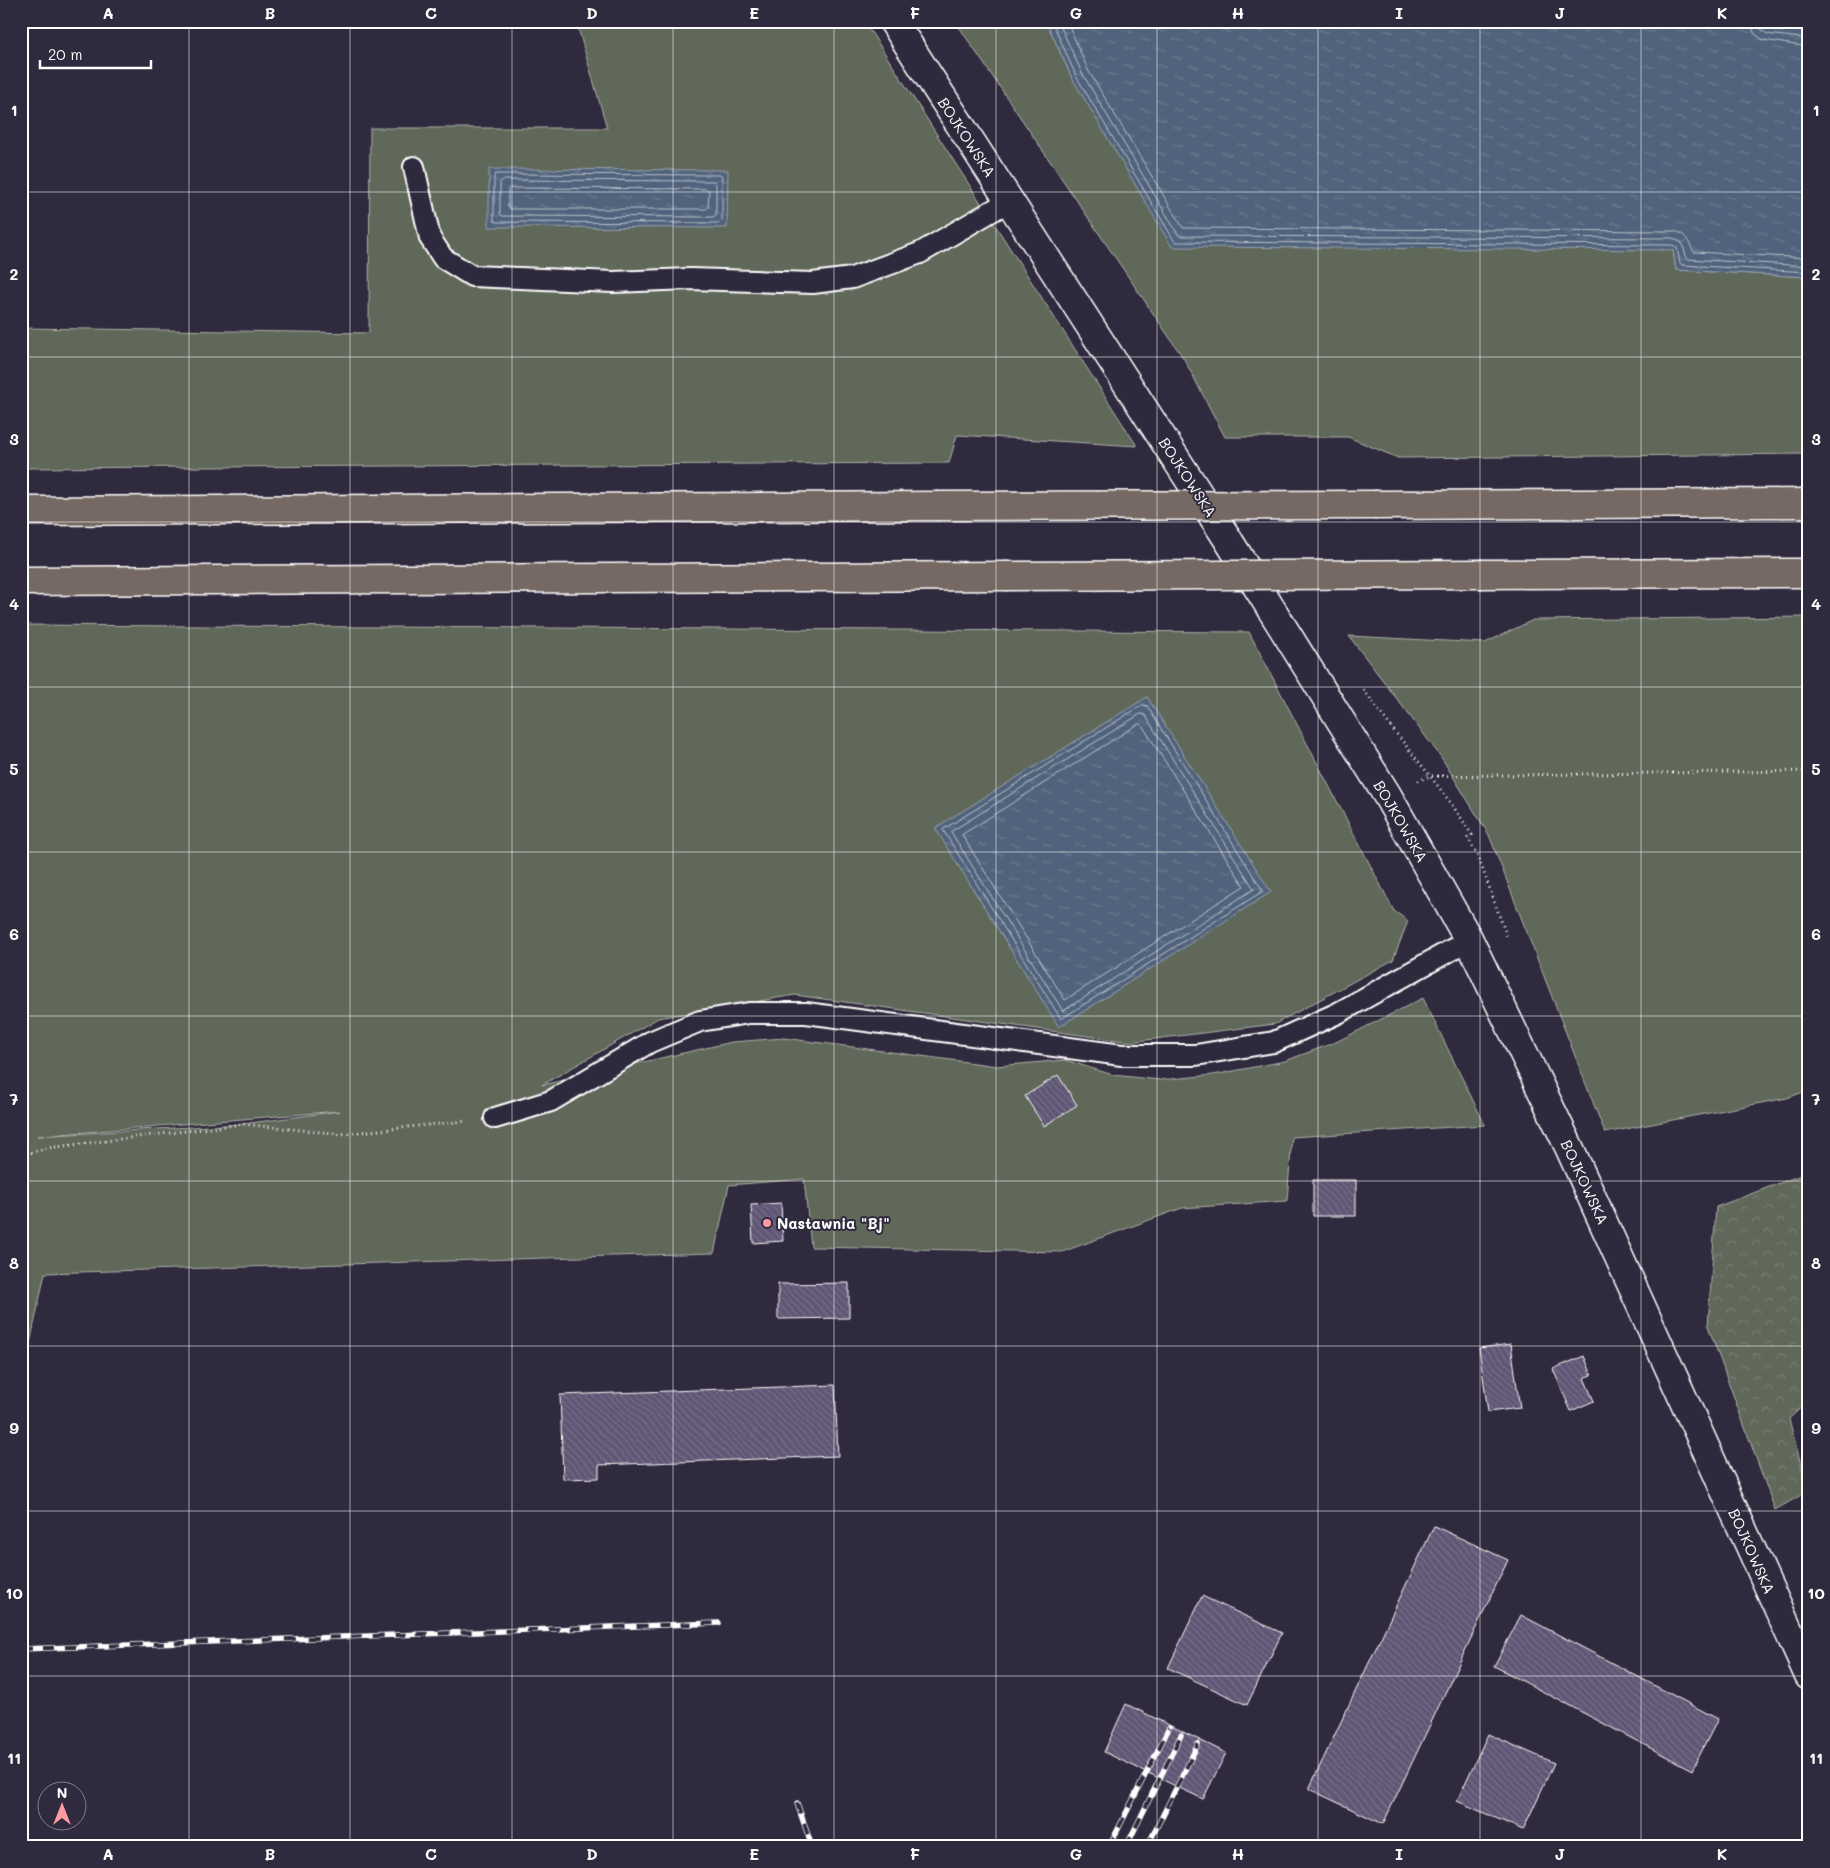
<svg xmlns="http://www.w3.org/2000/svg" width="1830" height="1868" viewBox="0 0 1830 1868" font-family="Mali,sans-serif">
	<defs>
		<pattern id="forest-crowns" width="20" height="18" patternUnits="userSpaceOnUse" patternTransform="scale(1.25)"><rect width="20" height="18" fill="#61675a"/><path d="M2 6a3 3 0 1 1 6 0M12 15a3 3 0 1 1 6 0" fill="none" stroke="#797e73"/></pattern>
		<pattern id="water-ripples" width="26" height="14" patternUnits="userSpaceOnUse" patternTransform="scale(1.25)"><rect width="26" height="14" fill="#51647c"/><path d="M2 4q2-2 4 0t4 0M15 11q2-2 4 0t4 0" fill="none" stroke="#6b7b90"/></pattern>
		<pattern id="building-back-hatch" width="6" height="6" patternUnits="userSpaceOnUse" patternTransform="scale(1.25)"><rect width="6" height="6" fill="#5f5674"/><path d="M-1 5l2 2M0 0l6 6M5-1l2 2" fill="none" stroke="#776f89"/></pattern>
	</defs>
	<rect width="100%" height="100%" fill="#2f2a3d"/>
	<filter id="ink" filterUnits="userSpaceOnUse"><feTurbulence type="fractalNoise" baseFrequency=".02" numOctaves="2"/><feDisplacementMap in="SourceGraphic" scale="10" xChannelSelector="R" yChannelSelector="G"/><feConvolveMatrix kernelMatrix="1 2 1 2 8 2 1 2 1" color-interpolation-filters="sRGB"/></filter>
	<g filter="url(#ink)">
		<path fill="#61675a" stroke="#b0b3ac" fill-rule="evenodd" d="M576,21h288l273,425 -180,-11 -8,28 -928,5v-140l348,5 1,-205h237z
			M955,21h91l26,57 601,172 3,20 133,7v177l-411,4 -50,-21h-123l-41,-78z
			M1749,21h60v7z
			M1809,617v473l-22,8 -182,35 -116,-298 -48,-78 -92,-121 136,7 48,-23z
			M21,625l1228,7 145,279 14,10 -15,39 -118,64 -145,18 -335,-47 -137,23 -116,67 190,-43 52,-4 213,28 68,-6 48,15 47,5 53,-5 72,-14 51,-19 87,-44 62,127 -193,12 -5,64 -105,7 -120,44 -251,-5 -7,-68 -75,6 -15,68 -669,20 -16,75h-8zM340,1111l-98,13 -205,12 302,-25z"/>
		<path fill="url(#forest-crowns)" stroke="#b0b3ac" d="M1809,1172v228l-20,19 19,72 -33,19 -67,-184 8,-119z"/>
		<path fill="url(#water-ripples)" stroke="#97a2b0" d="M1046,21h703l60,7v249l-133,-7 -3,-20 -501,-3 -100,-169z
			M489,169l239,1 -1,58 -238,-1z
			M1147,697l124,195 -212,135 -124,-199z"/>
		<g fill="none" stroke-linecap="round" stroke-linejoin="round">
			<path stroke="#b9c1cb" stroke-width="1" d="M1052,21l24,55 99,166 497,3 5,3 3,15 2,2 127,7
				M1058,21l24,52 97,163 493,2 10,5 5,16 122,7
				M1067,21l21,49 95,158 490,3c14,2 15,11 21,21l115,6
				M1751,21l3,12 9,7 46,7
				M1759,21l2,8 6,5 42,5
				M496,174l224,1 2,2v44l-2,2 -224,-1 -2,-2v-43z
				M503,180l211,1 2,2v32l-3,2 -211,-1 -2,-2v-31z
				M510,188l196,1 3,2 -1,16 -2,2h-196l-2,-3v-16z
				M1143,705l4,1 116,185 -202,128 -118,-189z
				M1141,714l4,1 109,174 -191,122 -112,-179z
				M1139,724l3,1 102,161 -179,114 -103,-165z"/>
		</g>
		<path fill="url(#building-back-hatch)" stroke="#fff" d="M1058,1075l19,30 -33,21 -19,-30z
			M1313,1180h43v36h-43z
			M781,1203l2,38 -30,2 -2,-38z
			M849,1283v35l-71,1v-35z
			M1511,1344l9,64 -32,4 -9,-64z
			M1584,1356l8,19 -8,3 10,23 -23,10 -18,-42z
			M835,1385l3,71 -239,9v13l-36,1 -3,-84z
			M1434,1526l74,34 -125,264 -74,-35z
			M1202,1596l80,37 -35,72 -79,-37z
			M1521,1615l197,104 -26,51 -198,-104z
			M1126,1704l100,49 -23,46 -99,-47z
			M1488,1734l66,29 -31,67 -66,-29z"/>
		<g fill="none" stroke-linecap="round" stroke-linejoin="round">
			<defs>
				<path id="service" d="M414,167l16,71 13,20 29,18 141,6 77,-3 123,4 39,-5 68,-25 89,-52
					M495,1118l56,-17 99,-59 50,-21 49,-8h57l316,42h74l78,-13 64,-29 131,-73"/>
				<path id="tertiary" d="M893,21l334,517 160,257 82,145 101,209 239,527"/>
				<path id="motorway" d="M1377,505l432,-2
					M21,511l915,-5
					M1483,574l326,-1
					M21,581l984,-5"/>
			</defs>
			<use href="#service" stroke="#fff" stroke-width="24"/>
			<use href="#tertiary" stroke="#fff" stroke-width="31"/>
			<use href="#motorway" stroke="#fff" stroke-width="31"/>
			<path stroke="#fff" stroke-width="3" stroke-dasharray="1 4" stroke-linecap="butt" d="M1364,690c34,50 77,94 108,145l-4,3 10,18 29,81
				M1418,781l12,-5 379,-5
				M21,1155l27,-7 194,-24 99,10 126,-13"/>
			<use href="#service" stroke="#2f2a3d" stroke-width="20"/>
			<use href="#tertiary" stroke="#2f2a3d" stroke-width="28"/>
			<use href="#motorway" stroke="#766964" stroke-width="28"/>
			<defs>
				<path id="rail" d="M21,1649l698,-26
					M797,1803l15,44
					M1109,1847l60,-119
					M1126,1847l55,-112
					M1147,1847l51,-103"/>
			</defs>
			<use href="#rail" stroke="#fff" stroke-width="5.5"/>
			<use href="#rail" stroke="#2f2a3d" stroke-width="4" stroke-dasharray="11" stroke-linecap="butt"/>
			<defs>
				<path id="motorway-bridge" d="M936,506l441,-1
					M1005,576l478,-2"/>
			</defs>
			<use href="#motorway-bridge" stroke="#fff" stroke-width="31" stroke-linecap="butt"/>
			<use href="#motorway-bridge" stroke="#766964" stroke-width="28"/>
		</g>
	</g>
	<path fill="none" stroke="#fff" stroke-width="1" stroke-opacity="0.55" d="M189,21v1826M350,21v1826M512,21v1826M673,21v1826M834,21v1826M996,21v1826M1157,21v1826M1318,21v1826M1480,21v1826M1641,21v1826M21,192h1788M21,357h1788M21,522h1788M21,687h1788M21,852h1788M21,1016h1788M21,1181h1788M21,1346h1788M21,1511h1788M21,1676h1788"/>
	<circle fill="#ff9aa2" stroke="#2f2a3d" stroke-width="2" cx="767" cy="1223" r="5"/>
	<g text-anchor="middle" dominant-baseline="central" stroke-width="4" stroke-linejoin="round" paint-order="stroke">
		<g font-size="15" fill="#fff" stroke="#2f2a3d">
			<text transform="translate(967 137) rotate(57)">BOJKOWSKA</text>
			<text transform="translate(1188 477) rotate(57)">BOJKOWSKA</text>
			<text transform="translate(1401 821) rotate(60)">BOJKOWSKA</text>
			<text transform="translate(1585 1182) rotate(65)">BOJKOWSKA</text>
			<text transform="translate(1752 1551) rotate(66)">BOJKOWSKA</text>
		</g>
		<g font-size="15" font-weight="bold" fill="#fff" stroke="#2f2a3d" text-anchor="start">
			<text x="777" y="1223">Nastawnia "Bj"</text>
		</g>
	</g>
	<rect width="1830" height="1868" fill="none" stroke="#2f2a3d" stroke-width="55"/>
	<g transform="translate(62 1806)"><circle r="24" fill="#2f2a3d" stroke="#827f8b"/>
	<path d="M0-4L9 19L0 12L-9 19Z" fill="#ff9aa2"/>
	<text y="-8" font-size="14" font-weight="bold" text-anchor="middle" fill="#ffffff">N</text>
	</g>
	<path d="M40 60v8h111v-8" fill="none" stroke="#ffffff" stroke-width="2.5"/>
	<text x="48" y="60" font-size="15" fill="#ffffff" stroke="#2f2a3d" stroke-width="4" paint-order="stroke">20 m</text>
	<rect x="28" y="28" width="1774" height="1812" fill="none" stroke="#fff" stroke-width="2"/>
	<g font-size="16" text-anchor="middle" font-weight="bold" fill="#fff">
		<text x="108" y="19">A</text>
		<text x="270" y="19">B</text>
		<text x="431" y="19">C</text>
		<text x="592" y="19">D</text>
		<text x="754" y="19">E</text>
		<text x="915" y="19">F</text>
		<text x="1076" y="19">G</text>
		<text x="1238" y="19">H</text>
		<text x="1399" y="19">I</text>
		<text x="1560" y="19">J</text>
		<text x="1722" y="19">K</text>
		<text x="14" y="116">1</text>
		<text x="1816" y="116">1</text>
		<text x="14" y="280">2</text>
		<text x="1816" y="280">2</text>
		<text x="14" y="445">3</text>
		<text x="1816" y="445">3</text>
		<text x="14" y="610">4</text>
		<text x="1816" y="610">4</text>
		<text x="14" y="775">5</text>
		<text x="1816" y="775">5</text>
		<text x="14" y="940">6</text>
		<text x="1816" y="940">6</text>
		<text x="14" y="1105">7</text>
		<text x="1816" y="1105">7</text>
		<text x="14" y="1269">8</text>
		<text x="1816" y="1269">8</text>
		<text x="14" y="1434">9</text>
		<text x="1816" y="1434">9</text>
		<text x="14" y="1599">10</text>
		<text x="1816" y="1599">10</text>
		<text x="14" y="1764">11</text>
		<text x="1816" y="1764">11</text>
		<text x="108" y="1860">A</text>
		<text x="270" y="1860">B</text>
		<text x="431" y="1860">C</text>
		<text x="592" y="1860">D</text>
		<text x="754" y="1860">E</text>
		<text x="915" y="1860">F</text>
		<text x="1076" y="1860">G</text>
		<text x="1238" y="1860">H</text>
		<text x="1399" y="1860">I</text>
		<text x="1560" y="1860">J</text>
		<text x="1722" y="1860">K</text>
	</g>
</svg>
